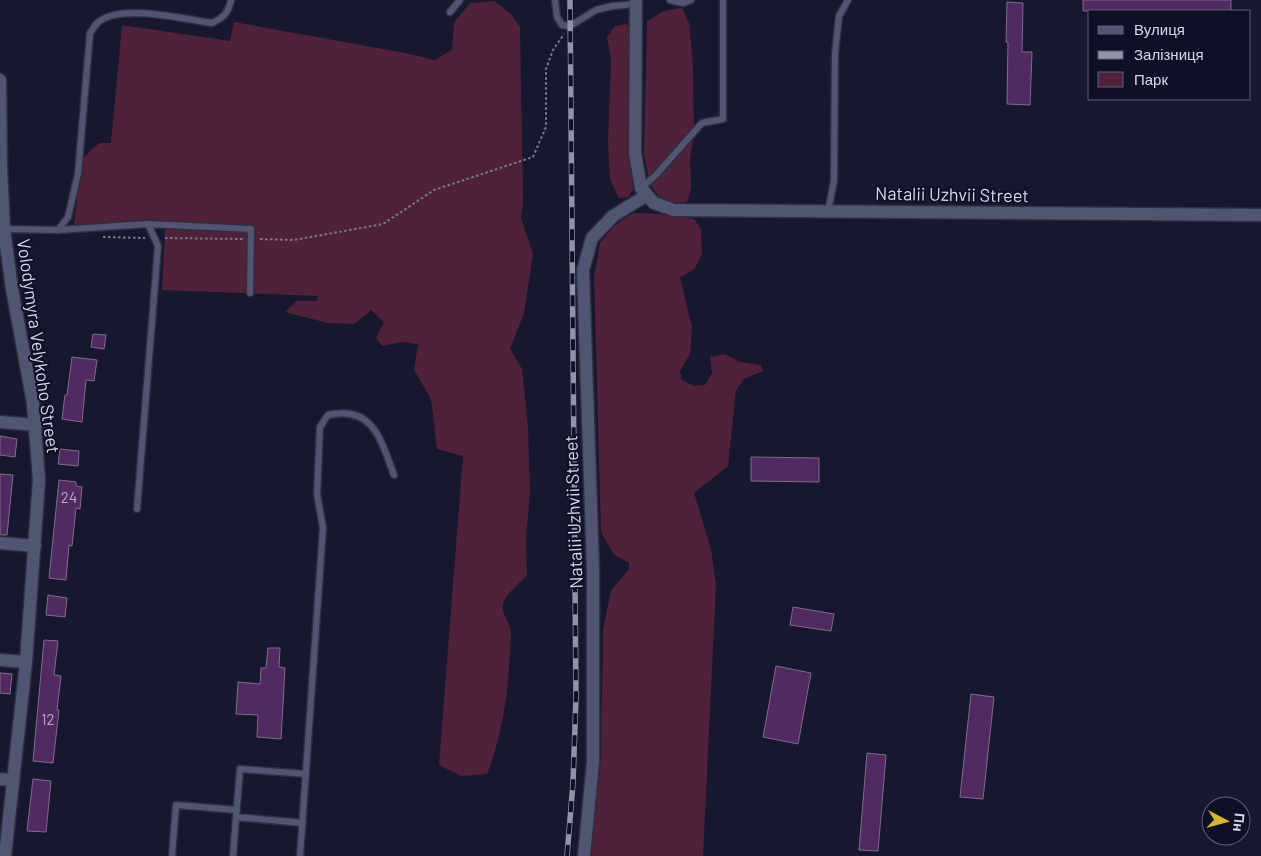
<svg xmlns="http://www.w3.org/2000/svg" width="1261" height="856" viewBox="0 0 1261 856" font-family="Barlow,sans-serif">
	<rect width="100%" height="100%" fill="#171830"/>
	<path fill="#4f2239" d="M494,1l17,13 9,13 3,174 -2,17 12,36 -9,59 -14,36 12,20 6,57 2,68 -4,44 1,37c-7,8 -19,17 -23,26 -5,13 7,21 7,33 -2,48 -6,95 -24,140l-26,2 -22,-11 24,-309 -26,-7 -6,-50 -17,-29 4,-26 -17,-2 -19,4 -6,-8 8,-16 -13,-12 -17,14 -26,-1 -43,-11 11,-11h20l2,-5 -156,-6 3,-62 -91,-4 8,-65 17,-16h12l11,-118 108,16 4,-19 171,31 30,7 17,-10 2,-27 16,-20z
		M682,8l7,15 4,42 1,68 -4,25 1,30 -4,14 -12,1 -15,-5 -10,-14 -6,-30 3,-133 17,-10z
		M626,24l5,3 -1,127 3,36 -5,7 -9,1 -9,-19 -2,-39 3,-80 -4,-23 8,-11z
		M633,213l26,1 35,5 7,10 1,25 -8,16 -14,7 12,51 -2,26 -10,17 2,9 12,6 11,-1 7,-12 -2,-16 14,-3 16,8 21,3 2,6 -19,8 -8,11 -8,76 -34,27 17,56 5,35 -13,272h-113l11,-97 2,-130 8,-38 18,-22v-6l-15,-8 -13,-23 -7,-255 6,-34 13,-16z"/>
	<path fill="#522a62" stroke="#7f6d88" d="M1083,0h148v11h-148z
		M1007,2l16,1 -1,49h10l-2,53 -23,-1 1,-62h-2z
		M93,334l13,1 -2,14 -13,-2z
		M72,357l25,3 -3,21 -8,-1 -4,42 -20,-3 3,-24h2z
		M0,436l17,3 -2,18 -15,-2z
		M60,449l19,2 -1,15 -20,-2z
		M751,457l68,1v24l-68,-1z
		M0,474l13,1 -6,60h-7z
		M59,480l17,2v4l6,1 -2,22 -4,-1 -4,38 -3,-1 -3,35 -17,-2z
		M48,595l19,3 -2,19 -19,-2z
		M793,607l41,7 -3,17 -41,-6z
		M44,640l14,1 -4,34 7,1 -4,34h2l-6,53 -20,-2z
		M268,648h12l-1,19 6,1 -4,71 -24,-2 1,-22 -22,-1 2,-32 22,2 1,-16h5z
		M776,666l35,7 -13,71 -35,-7z
		M0,673l12,1 -2,20 -10,-1z
		M971,694l23,3 -11,102 -23,-2z
		M867,753l19,2 -8,96 -19,-1z
		M33,779l18,2 -5,51 -19,-1z"/>
	<g fill="none" stroke-linecap="round" stroke-linejoin="round">
		<defs>
			<path id="lane" d="M555,0l2,17 5,8 8,1 26,-16 16,-4 24,-2
				M670,0l13,3 8,-3
				M450,12l10,-12
				M641,188l14,-12 47,-53 21,-4v-119
				M828,211l6,-30 1,-127 4,-38 9,-16
				M148,224l103,5 -1,64
				M4,229l54,1 90,-6 10,22 -21,263
				M58,230l10,-13 10,-43 12,-141c3,-4 6,-10 10,-12 23,-17 84,-2 112,2 11,-5 17,-11 19,-23
				M303,823l-67,-6 4,-48 66,5
				M172,856l4,-51 61,5
				M233,856l3,-39
				M300,856l23,-328 -6,-34 3,-67 8,-12c46,-10 53,26 66,60"/>
			<path id="street" d="M636,0l-1,153 6,35 13,15 20,7 587,5
				M0,422l36,3
				M0,543l35,3
				M0,660l26,2
				M0,779l13,1
				M584,856l9,-94v-193l-10,-299 9,-32 21,-22 34,-21"/>
			<path id="secondary" d="M0,80l1,87 3,62 8,60 21,114 6,77 -13,182 -21,194"/>
		</defs>
		<use href="#lane" stroke="#2e2f41" stroke-width="9"/>
		<use href="#street" stroke="#2e2f41" stroke-width="15"/>
		<use href="#secondary" stroke="#2e2f41" stroke-width="15"/>
		<path stroke="#797a8f" stroke-width="2" stroke-dasharray="2.5 2.5" stroke-linecap="butt" d="M103,237l42,1
			M165,238l78,1
			M260,239l34,1 89,-16 51,-34 99,-33 13,-30v-58l7,-19 11,-16"/>
		<use href="#lane" stroke="#525571" stroke-width="6"/>
		<use href="#street" stroke="#525571" stroke-width="12"/>
		<use href="#secondary" stroke="#525571" stroke-width="12"/>
		<defs>
			<path id="rail" d="M567,856l6,-73 3,-86 -6,-697"/>
		</defs>
		<use href="#rail" stroke="#9293a7" stroke-width="5.5"/>
		<use href="#rail" stroke="#0f0f26" stroke-width="4" stroke-dasharray="11" stroke-linecap="butt"/>
	</g>
	<g text-anchor="middle" dominant-baseline="central" stroke-width="4" stroke-linejoin="round" paint-order="stroke">
		<g font-size="15" fill="#b6adc8">
			<text x="69" y="497">24</text>
			<text x="48" y="719">12</text>
		</g>
		<g font-size="18" fill="#d7d9ea" stroke="#0f0f26">
			<text transform="translate(952 194) rotate(1)">Natalii Uzhvii Street</text>
			<text transform="translate(39 346) rotate(82)">Volodymyra Velykoho Street</text>
			<text transform="translate(573 512) rotate(-92)">Natalii Uzhvii Street</text>
		</g>
	</g>
	<rect x="1088" y="10" width="162" height="90" fill="#0f0f26" stroke="#5f6074"/>
	<rect x="1098" y="26" width="25" height="8" fill="#525571" stroke="#5f6074"/>
	<text x="1134" y="35" font-size="15" fill="#d7d9ea">Вулиця</text>
	<rect x="1098" y="51" width="25" height="8" fill="#9293a7" stroke="#5f6074"/>
	<text x="1134" y="60" font-size="15" fill="#d7d9ea">Залізниця</text>
	<rect x="1098" y="72" width="25" height="15" fill="#4f2239" stroke="#5f6074"/>
	<text x="1134" y="85" font-size="15" fill="#d7d9ea">Парк</text>
	<g transform="translate(1226 821) rotate(96)"><circle r="24" fill="#0f0f26" stroke="#5f6074"/>
	<path d="M0-4L9 19L0 12L-9 19Z" fill="#d5b534"/>
	<text y="-8" font-size="14" font-weight="bold" text-anchor="middle" fill="#d7d9ea">Пн</text>
	</g>
</svg>
